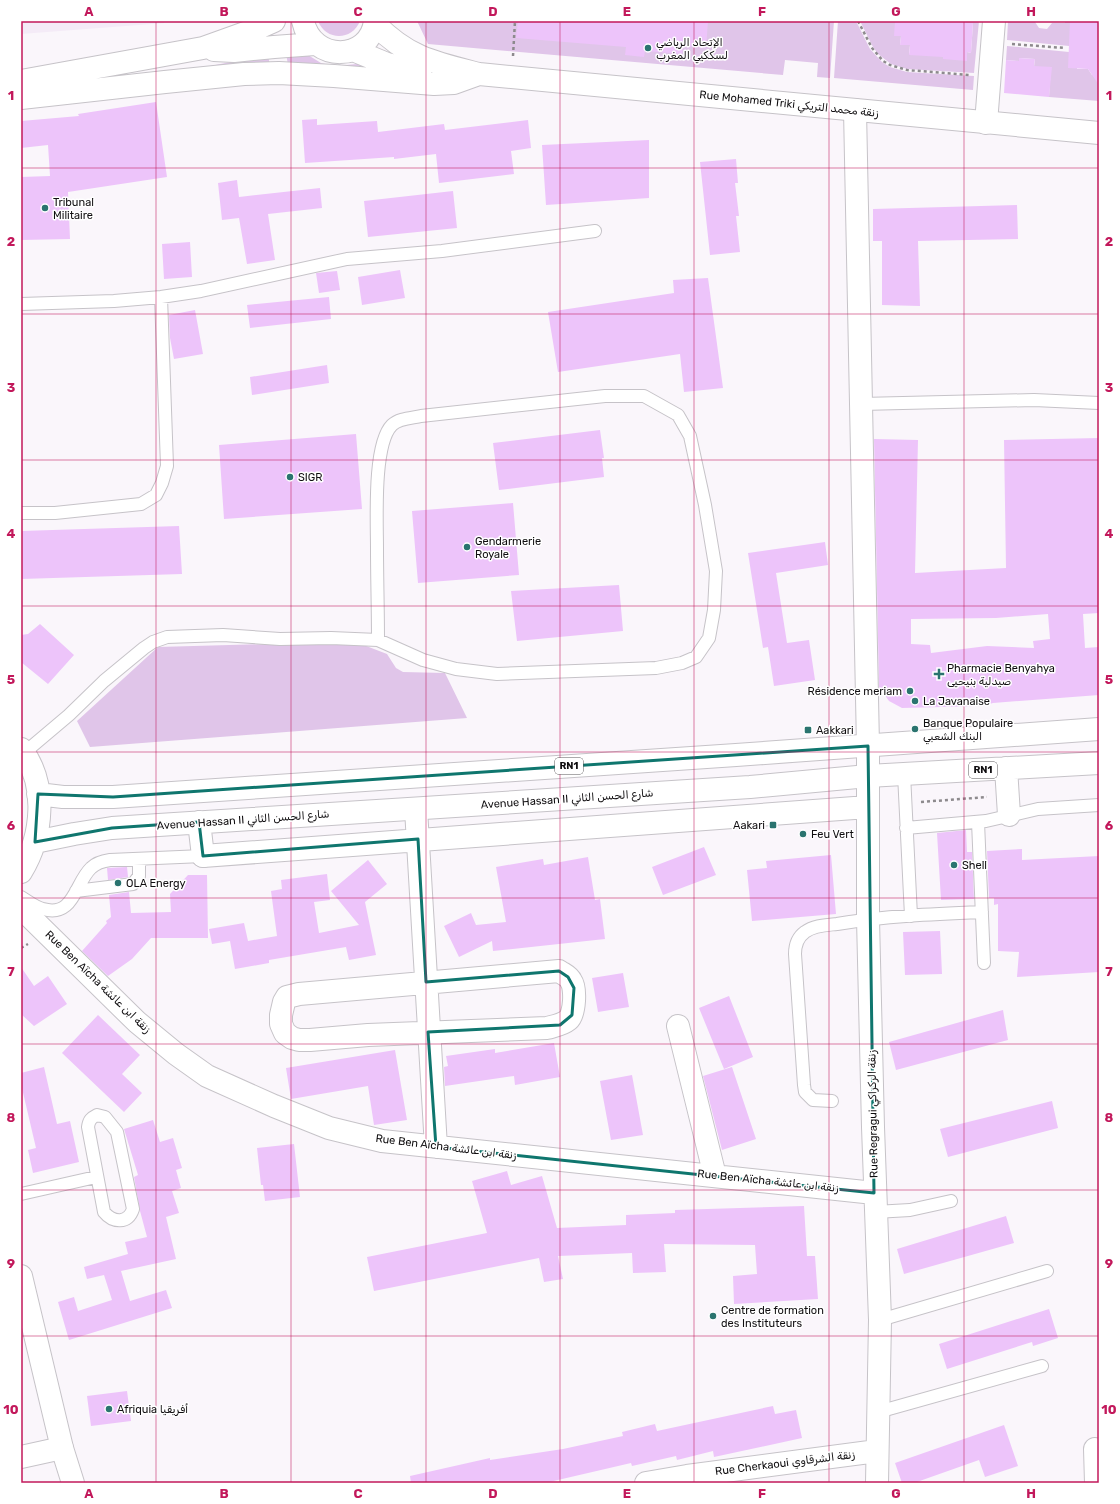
<svg xmlns="http://www.w3.org/2000/svg" width="1120" height="1504" viewBox="0 0 1120 1504" font-family="Rubik,Vazirmatn,sans-serif">
	<rect width="100%" height="100%" fill="#faf6fb"/>
	<path fill="#f4ebf7" d="M21,21h141l3,2 -144,11z"/>
	<path fill="#e0c5e9" d="M318,21h42c-8,20 -34,20 -42,0z
		M417,21h417l-4,57 -13,-1 1,-14 -33,-3 -2,15 -355,-31z
		M838,21h18l14,28 12,13 8,5 17,5 67,4 -1,14 -139,-12z
		M860,21l35,1 6,14 -1,9h10l-1,9 12,-6 46,12v-8l4,1 2,-30h-7v-2h13l-5,52 -67,-4 -16,-5 -13,-10 -5,-7z
		M1008,21l27,1 4,6 8,1 5,-6h13v-2h14l-10,25 -62,-6z
		M1007,46l62,6 8,9v8h11l4,6h7v26l-50,-4 2,-30h-17l1,-8 -15,-1 -1,3 -13,-1z
		M286,53l22,2 13,8 8,2 7,1 21,-2 6,1 12,5 -87,-5z
		M268,55l2,11 -169,15 -1,-3 110,-12z
		M344,642l17,2 26,10 9,14 7,4 42,1 22,45 -377,29 -13,-26 81,-74z"/>
	<path fill="#edc4fa" fill-rule="evenodd" d="M518,21h190l-2,27 -23,-2 -1,8 -37,-3 -1,6 -19,-2 1,-8 -110,-9z
		M895,21h71v2h7l-2,30 -4,-1v9l-24,-2v-2l-34,-2 1,-10h-10l1,-9h-7z
		M1070,21h29v64l-11,-16 -20,-1z
		M1019,58l16,1 -1,7 18,1 -3,30 -45,-4 2,-33 13,1z
		M156,102l11,75 -99,15 2,47 -49,1v-63l29,-1 -2,-31 -27,3v-27l58,-5 -1,-2z
		M317,119v6l60,-4 1,11 66,-8 1,6 83,-10 3,28 -20,3 3,23 -75,9 -3,-29 -42,5v-2l-89,6 -3,-43z
		M649,140v58l-103,7 -4,-60z
		M736,159l2,24h-3l4,33h-3l4,36 -30,3 -10,-93z
		M237,180l2,17 81,-9 2,20 -54,6 7,46 -28,4 -8,-46 -17,2 -4,-37z
		M453,191l4,37 -89,9 -4,-36z
		M1017,205l1,34 -100,2 2,65 -38,-1v-64h-9v-32z
		M190,242l2,35 -28,2 -2,-35z
		M400,270l5,28 -43,7 -4,-28z
		M337,271l3,19 -21,3 -3,-20z
		M708,278l15,110 -39,4 -4,-38 -122,18 -10,-60 126,-19 -1,-13z
		M329,297l2,22 -81,9 -3,-23z
		M195,310l8,44 -29,5 -4,-21 -1,-23z
		M327,365l2,18 -77,12 -2,-18z
		M600,430l4,28h-2l2,19 -105,13 -6,-47z
		M356,434l6,75 -138,10 -5,-74z
		M1099,438v175l-16,1 2,34 14,-1v48l-106,8 -10,3 -81,2 -13,-7 -10,-14 -5,-248 44,1 -3,133 91,-5 -2,-128zM1048,614l2,25 -17,2 1,7 -47,-2 -56,7 -1,-8 -19,-1v-25l85,-1z
		M513,503l6,72 -101,8 -6,-72z
		M179,526l3,48 -161,5v-48z
		M825,542l3,23 -52,8 11,70 22,-3 6,40 -41,6 -6,-39 -5,1 -15,-95z
		M619,585l4,46 -106,10 -6,-50z
		M40,624l34,31 -26,29 -27,-22v-27l7,-1z
		M966,830l1,22h5l2,47 -33,1 -4,-67z
		M704,847l12,28 -53,20 -11,-28z
		M1022,849v11l77,-4v116l-82,5 2,-25 -21,-1v-47l-4,1v-7h-5l-2,-47z
		M831,855l5,59 -84,7 -5,-51 20,-2 -1,-7z
		M588,857l7,43 5,-1 5,40 -112,12 -1,-10 -33,16 -15,-31 27,-13 5,12 30,-3 -10,-55 47,-8 1,6z
		M368,860l19,24 -22,18 11,53 -27,5 -3,-13 -77,13v3l-34,6 -5,-28 -18,3 -3,-15 35,-6 4,18 29,-5 -6,-45 11,-2 -1,-9 46,-6 3,26 -16,2 5,31 40,-8 -28,-34z
		M127,867l1,10 -20,3 -1,-12z
		M188,875h19l1,63h-57l-19,21 -24,17 -26,-25 25,-28 -1,-2 5,-4 -2,-22 20,-3 2,21 40,-1 -1,-18z
		M940,931l2,43 -37,1 -2,-43z
		M21,967l13,19 14,-10 19,28 -33,22 -13,-12z
		M623,973l6,34 -31,5 -6,-34z
		M729,996l24,61 -29,12 -25,-61z
		M1003,1010l5,30 -112,30 -7,-28z
		M98,1015l42,40 -18,19 20,19 -18,19 -62,-59z
		M554,1043l6,34 -45,8 -1,-9 -69,10 -1,-19 4,-1 -2,-10 49,-7v4z
		M395,1050l12,70 -33,5 -6,-39 -77,13 -5,-31z
		M44,1067l13,57 13,-3 9,41 -46,11 -5,-23 8,-2 -15,-64v-11z
		M732,1067l24,72 -34,11 -19,-74z
		M632,1075l11,60 -32,5 -11,-59z
		M1052,1101l6,27 -110,29 -8,-28z
		M153,1120l7,22 13,-4 9,30 -6,2 5,18 -9,3 7,22 -13,4 10,42 -55,12 9,30 36,-11 6,18 -103,32 -11,-38 16,-5 4,14 34,-11 -8,-25 -17,4 -3,-12 44,-13 -3,-12 22,-5 -7,-26 -6,-34 4,-2 -14,-46z
		M294,1144l6,53 -35,4 -2,-16h-2l-4,-37z
		M507,1171l4,14 31,-9 15,52 69,-3v-10l49,-2v-3l129,-4 3,50h8l3,43 -84,5 -1,-28 24,-2 -2,-29 -91,-1 2,28 -33,1 -1,-20 -74,3 5,23 -19,3 -5,-24 -165,33 -7,-34 120,-24 -15,-52z
		M1006,1216l8,27 -110,31 -7,-25z
		M1049,1309l9,29 -25,8 -1,-4 -85,27 -8,-25z
		M127,1391l4,30 -40,5 -4,-30z
		M773,1406l2,8 21,-4 6,28 -88,19 -1,-6 -36,9 -1,-4 -44,10 -1,-3 -86,20h-134l-1,-7 80,-18v2l73,-11 60,-13 -1,-4 33,-8 2,7z
		M1004,1425l14,41 -33,11 -6,-17 -65,23h-12l-7,-20z"/>
	<g fill="none" stroke-linecap="round" stroke-linejoin="round">
		<defs>
			<path id="service" d="M21,304l93,-3 47,-4 40,-6 146,-32 95,-8 153,-20
				M861,404l173,-4 65,3
				M21,513h34l86,-9 15,-9 6,-12 5,-17 -6,-169
				M24,753l45,-38 35,-34 40,-33 9,-6 14,-5 56,-2 57,4 51,-1 47,2c0,-31 -1,-62 -1,-92 0,-28 -4,-104 15,-123 7,-7 21,-7 29,-9l184,-20h39l34,19 12,21 15,69 11,66 -2,39 -5,28 -13,19 -14,6 -26,5 -159,6 -41,-5 -33,-9 -45,-20
				M904,774l7,142
				M978,822l6,141
				M906,828l80,-7 52,-12 61,-4
				M76,891l57,-7 6,-8v-17
				M21,897c7,4 14,10 22,12 31,9 32,-26 48,-41 5,-5 12,-7 19,-8l93,-4
				M832,1101l-19,-1 -8,-8 -1,-7 -9,-131c0,-9 3,-17 10,-22 9,-7 22,-7 32,-8 48,-8 96,-10 145,-12
				M97,1115l8,2 12,15 16,77c-5,15 -20,14 -29,3l-16,-85c1,-7 3,-9 9,-12z
				M21,1194l75,-17
				M875,1212l35,-2 41,-9
				M880,1320l167,-49
				M878,1412l164,-46"/>
			<path id="minor" d="M855,110l13,636v173l5,208 7,193 -3,163
				M986,123l8,-102
				M416,809l20,338
				M203,856l665,-49
				M21,908l116,114 39,32 31,22 67,30 55,22 53,13 492,52
				M559,971c4,3 10,5 12,10 5,7 4,33 -3,39 -6,5 -14,6 -21,8l-179,7 -58,5h-11l-7,-2 -7,-5 -4,-9v-9l3,-13 3,-5 12,-3z
				M678,1026l37,150
				M1095,1449l1,34
				M21,1457l41,-9
				M646,1483l41,-7 190,-25"/>
			<path id="tertiary" d="M303,21c9,42 67,41 72,0
				M375,24c33,34 60,39 104,50l620,59
				M214,50l20,1 40,-4 41,-3
				M353,50l34,14 33,8
				M21,81l182,-33 53,-19 18,-8
				M21,98l144,-16 79,-8 35,-1 55,3 100,8 20,-1 25,-9"/>
			<path id="secondary" d="M21,1276l41,172 11,35"/>
			<path id="primary" d="M21,749c27,35 22,87 0,123
				M1006,768l3,47
				M38,794l25,3h50l623,-42 363,-26
				M199,822l4,34
				M35,842l39,-8 38,-6 638,-41 118,-11 231,-13"/>
		</defs>
		<use href="#service" stroke="#c6c3c8" stroke-width="14"/>
		<use href="#minor" stroke="#c6c3c8" stroke-width="24"/>
		<use href="#tertiary" stroke="#c6c3c8" stroke-width="24"/>
		<use href="#secondary" stroke="#c6c3c8" stroke-width="24"/>
		<use href="#primary" stroke="#c6c3c8" stroke-width="24"/>
		<path stroke="#8d8a8d" stroke-width="2.5" stroke-dasharray="3 3" stroke-linecap="butt" d="M858,21l14,27 11,13 7,4 17,5 62,5
			M1012,44l53,4
			M513,56l2,-35
			M921,802l66,-5
			M21,948l7,-4"/>
		<use href="#service" stroke="#fff" stroke-width="12"/>
		<use href="#minor" stroke="#fff" stroke-width="22"/>
		<use href="#tertiary" stroke="#fff" stroke-width="22"/>
		<use href="#secondary" stroke="#fff" stroke-width="22"/>
		<use href="#primary" stroke="#fff" stroke-width="22"/>
	</g>
	<path fill="none" stroke="#0f766e" stroke-width="3" stroke-linejoin="round" d="M868,746l6,447 -438,-46 -8,-115 132,-7 12,-10 2,-27 -6,-11 -9,-6 -133,11 -8,-143 -215,17 -4,-34 -87,6 -77,14 3,-48 75,3z"/>
	<path fill="none" stroke="#c2185b" stroke-width="1" stroke-opacity="0.55" d="M156,21v1462M291,21v1462M426,21v1462M560,21v1462M694,21v1462M829,21v1462M964,21v1462M21,168h1078M21,314h1078M21,460h1078M21,606h1078M21,752h1078M21,898h1078M21,1044h1078M21,1190h1078M21,1336h1078"/>
	<g fill="#2a746f" stroke="#fff" stroke-width="1.5">
		<circle cx="648" cy="48" r="4"/>
		<circle cx="45" cy="208" r="4"/>
		<circle cx="290" cy="477" r="4"/>
		<circle cx="467" cy="547" r="4"/>
		<path d="M937 668h4v4h4v4h-4v4h-4v-4h-4v-4h4z"/>
		<circle cx="910" cy="691" r="4"/>
		<circle cx="915" cy="701" r="4"/>
		<circle cx="915" cy="729" r="4"/>
		<rect x="804" y="726" width="8" height="8" rx="2"/>
		<rect x="769" y="821" width="8" height="8" rx="2"/>
		<circle cx="803" cy="834" r="4"/>
		<circle cx="954" cy="865" r="4"/>
		<circle cx="118" cy="883" r="4"/>
		<circle cx="713" cy="1316" r="4"/>
		<circle cx="109" cy="1409" r="4"/>
	</g>
	<g text-anchor="middle" dominant-baseline="central" stroke-width="3" stroke-linejoin="round" paint-order="stroke">
		<g fill="#fff" stroke="#585658" stroke-width="1">
			<rect x="555" y="758" width="28" height="16" rx="3"/>
			<rect x="969" y="762" width="28" height="16" rx="3"/>
		</g>
		<g font-size="10" font-weight="bold" fill="#100e10">
			<text x="569" y="766">RN1</text>
			<text x="983" y="770">RN1</text>
		</g>
		<g font-size="11" fill="#100e10" stroke="#fff" text-anchor="start">
			<text x="656" y="42">الإتحاد الرياضي<tspan x="656" dy="13">لسككيي المغرب</tspan></text>
			<text x="53" y="202">Tribunal<tspan x="53" dy="13">Militaire</tspan></text>
			<text x="298" y="477">SIGR</text>
			<text x="475" y="541">Gendarmerie<tspan x="475" dy="13">Royale</tspan></text>
			<text x="947" y="668">Pharmacie Benyahya<tspan x="947" dy="13">صيدلية بنيحيى</tspan></text>
			<text x="902" y="691" text-anchor="end">Résidence meriam</text>
			<text x="923" y="701">La Javanaise</text>
			<text x="923" y="723">Banque Populaire<tspan x="923" dy="13">البنك الشعبي</tspan></text>
			<text x="816" y="730">Aakkari</text>
			<text x="765" y="825" text-anchor="end">Aakari</text>
			<text x="811" y="834">Feu Vert</text>
			<text x="962" y="865">Shell</text>
			<text x="126" y="883">OLA Energy</text>
			<text x="721" y="1310">Centre de formation<tspan x="721" dy="13">des Instituteurs</tspan></text>
			<text x="117" y="1409">Afriquia أفريقيا</text>
		</g>
		<g font-size="11" fill="#100e10" stroke="#fff">
			<text transform="translate(789 104) rotate(6)">Rue Mohamed Triki زنقة محمد التريكي</text>
			<text transform="translate(567 799) rotate(-4)">Avenue Hassan II شارع الحسن الثاني</text>
			<text transform="translate(243 820) rotate(-4)">Avenue Hassan II شارع الحسن الثاني</text>
			<text transform="translate(98 982) rotate(44)">Rue Ben Aïcha زنقة ابن عائشة</text>
			<text transform="translate(873 1114) rotate(-91)">Rue Regragui زنقة الركراكي</text>
			<text transform="translate(446 1147) rotate(7)">Rue Ben Aïcha زنقة ابن عائشة</text>
			<text transform="translate(768 1181) rotate(6)">Rue Ben Aïcha زنقة ابن عائشة</text>
			<text transform="translate(785 1463) rotate(-7)">Rue Cherkaoui زنقة الشرقاوي</text>
		</g>
	</g>
	<rect width="1120" height="1504" fill="none" stroke="#ffffff" stroke-width="44"/>
	<rect x="22" y="22" width="1076" height="1460" fill="none" stroke="#c2185b" stroke-width="1.5"/>
	<g font-size="13" text-anchor="middle" font-weight="bold" fill="#c2185b">
		<text x="89" y="16">A</text>
		<text x="224" y="16">B</text>
		<text x="358" y="16">C</text>
		<text x="493" y="16">D</text>
		<text x="627" y="16">E</text>
		<text x="762" y="16">F</text>
		<text x="896" y="16">G</text>
		<text x="1031" y="16">H</text>
		<text x="11" y="100">1</text>
		<text x="1109" y="100">1</text>
		<text x="11" y="246">2</text>
		<text x="1109" y="246">2</text>
		<text x="11" y="392">3</text>
		<text x="1109" y="392">3</text>
		<text x="11" y="538">4</text>
		<text x="1109" y="538">4</text>
		<text x="11" y="684">5</text>
		<text x="1109" y="684">5</text>
		<text x="11" y="830">6</text>
		<text x="1109" y="830">6</text>
		<text x="11" y="976">7</text>
		<text x="1109" y="976">7</text>
		<text x="11" y="1122">8</text>
		<text x="1109" y="1122">8</text>
		<text x="11" y="1268">9</text>
		<text x="1109" y="1268">9</text>
		<text x="11" y="1414">10</text>
		<text x="1109" y="1414">10</text>
		<text x="89" y="1498">A</text>
		<text x="224" y="1498">B</text>
		<text x="358" y="1498">C</text>
		<text x="493" y="1498">D</text>
		<text x="627" y="1498">E</text>
		<text x="762" y="1498">F</text>
		<text x="896" y="1498">G</text>
		<text x="1031" y="1498">H</text>
	</g>
</svg>
